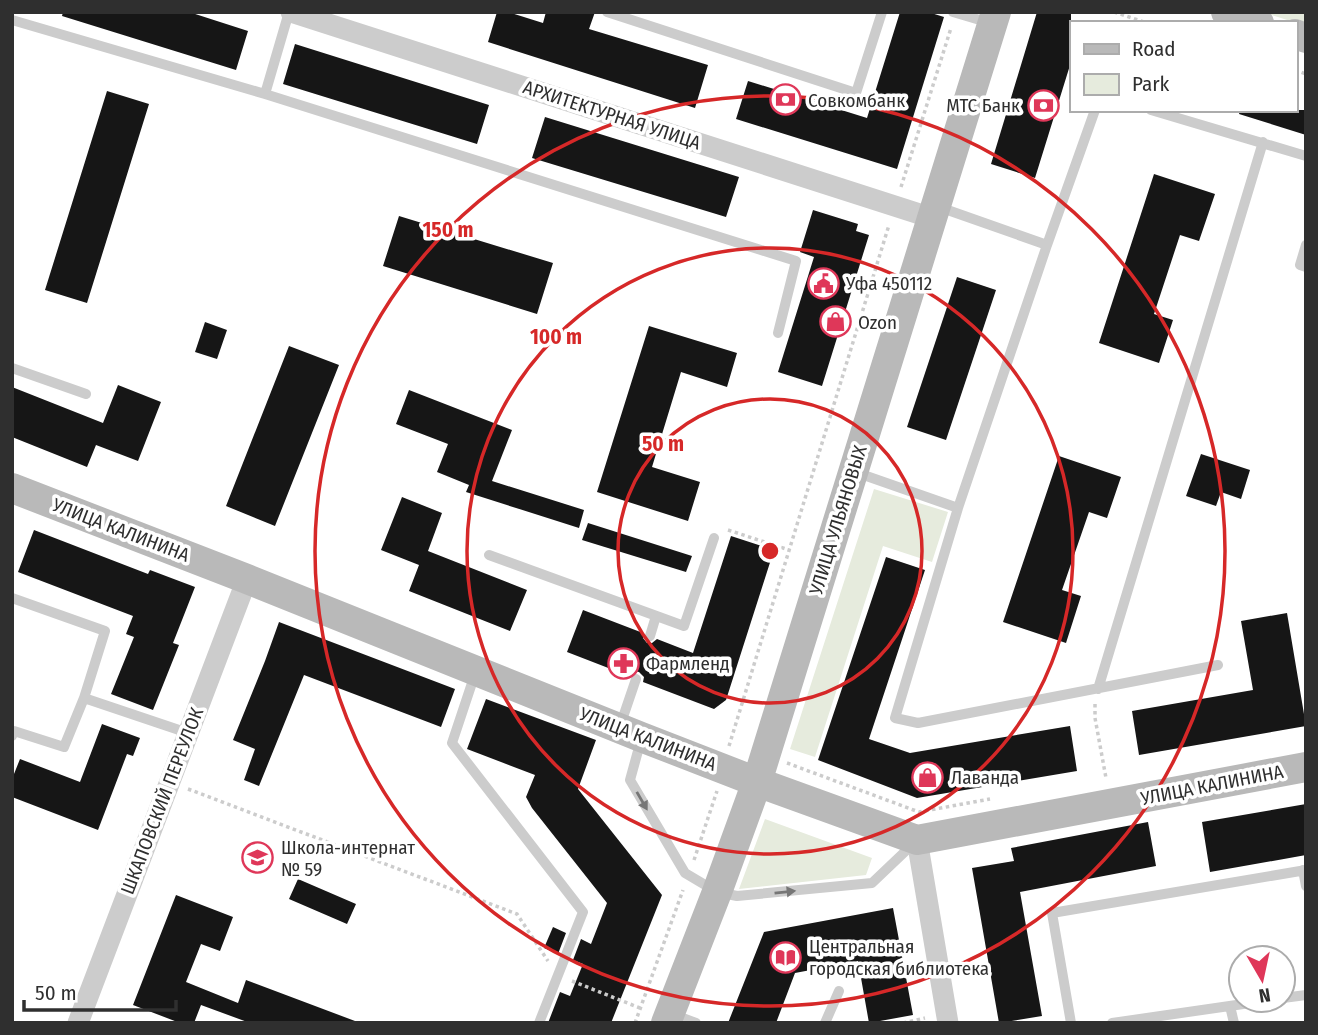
<svg xmlns="http://www.w3.org/2000/svg" width="1318" height="1035" viewBox="0 0 1318 1035" font-family="'Fira Sans Condensed',sans-serif">
	<rect width="100%" height="100%" fill="#fff"/>
	<path fill="#e6ebdd" d="M1262,12h44v14z
		M874,489l74,23 -16,50 -49,-16 -68,211 -25,-8z
		M765,819l107,39 -6,17 -127,14z"/>
	<path fill="#161616" d="M63,12h126l59,19 -12,39 -174,-54z
		M497,12h11l35,11 3,-11h49l-6,17 119,36 -13,43 -207,-66z
		M900,12h28l16,5 -47,152 -161,-50 12,-38 119,37z
		M1037,12h34v50l-36,116 -44,-14z
		M295,44l194,61 -12,39 -194,-60z
		M107,91l42,13 -62,199 -42,-13z
		M1240,110h66v25l-67,-21z
		M545,117l194,60 -13,40 -194,-59z
		M1154,174l61,20 -16,47 -19,-6 -26,79 19,6 -14,43 -60,-20z
		M813,210l45,14 -2,7 13,4 -47,151 -44,-14 36,-115 -14,-5z
		M399,216l154,47 -16,51 -154,-48z
		M957,277l39,13 -50,150 -39,-13z
		M205,322l22,8 -10,29 -22,-7z
		M649,326l88,27 -10,34 -46,-15 -29,95 48,15 -12,39 -91,-29z
		M289,346l50,19 -64,161 -49,-20z
		M118,385l43,17 -23,59 -42,-16 -9,22 -75,-30v-50l91,36z
		M409,390l103,40 -20,51 92,29 -5,18 -113,-36 3,-7 -32,-13 11,-28 -52,-20z
		M1201,454l49,16 -9,29 -20,-7 -5,14 -30,-10z
		M1059,456l62,21 -14,41 -18,-6 -27,78 19,6 -15,47 -63,-21z
		M402,497l40,16 -14,38 99,39 -17,41 -101,-40 10,-26 -38,-15z
		M588,523l104,33 -6,16 -104,-32z
		M34,530l114,44 2,-4 45,17 -22,56 6,2 -26,65 -42,-16 23,-57 -8,-3 7,-18 -115,-44z
		M731,536l43,14 -48,150 -12,9 -71,-27 1,-5 -5,-5 -5,-1 -5,5 -62,-24 16,-42 60,23v5l4,5h5l5,-4 36,14z
		M886,557l39,13 -56,169 41,14 160,-27 7,45 -160,27 -99,-38z
		M1287,613l19,113 -167,29 -7,-44 121,-21 -12,-69z
		M279,622l176,67 -14,38 -137,-52 -45,111 -15,-6 11,-31 -22,-9 32,-79z
		M486,699l110,41 -18,49 84,106 -51,128h-63l12,-31 10,4 13,-32 -10,-4 8,-21 10,5 16,-41 -75,-95 -6,-11 9,-22 -68,-26z
		M102,724l38,14 -7,18 -6,-2 -29,76 -86,-33v-18l8,-20 60,23z
		M1306,804v51l-96,17 -8,-50z
		M1148,822l8,44 -136,26 22,124 -43,7 -27,-155 42,-7 -3,-13z
		M298,879l58,25 -9,20 -58,-25z
		M176,895l57,22 -13,34 -19,-7 -15,38 52,21 8,-23 109,41 -1,2h-104l-49,-18 -7,18h-14l-47,-18z
		M893,908l20,107 -44,8 -11,-62 -63,12 -19,50h-48l36,-91z
		M553,927l13,6 -8,21 -14,-6z"/>
	<g fill="none" stroke-linecap="round" stroke-linejoin="round">
		<path stroke="#ccc" stroke-width="3.5" stroke-dasharray="3.5 3.5" stroke-linecap="butt" d="M1114,12l33,11
			M1295,70l11,4
			M901,187l50,-159
			M728,530l61,20
			M1095,704v14l11,60
			M729,746l160,-521
			M787,763l132,49 71,-13
			M188,789l329,125 31,47
			M694,860l23,-69
			M572,981l68,27
			M635,1023l48,-133
			M903,1023l22,-5"/>
		<path stroke="#ccc" stroke-width="10" d="M607,12l249,81 26,-81
			M953,12l37,11
			M12,20l253,74 531,167 -18,72
			M265,94l24,-82
			M1151,110l155,46
			M1047,245l48,-135
			M1306,245l-6,20 6,2
			M12,368l74,26
			M855,472l103,36 89,-263 -108,-38
			M958,508l-63,210 23,5 300,-58
			M489,555l195,71 30,-88
			M12,598l93,33 -21,67
			M650,636l6,-20
			M475,674l-23,69 131,169 -44,111
			M1098,689l165,-547
			M620,726l16,-47
			M12,736l2,-5 50,16 20,-49 104,35
			M641,740l-11,40 55,93 32,19 20,4 135,-13 41,-39
			M1303,870l3,16
			M1283,998l23,-3
			M1230,1006l4,17
			M672,1014l24,9
			M825,1023l14,-32
			M1071,1023l-19,-110 254,-43
			M1112,1023l159,-23"/>
		<path stroke="#ccc" stroke-width="21" d="M291,12l641,206
			M917,840l31,183
			M78,1023l169,-444"/>
		<path stroke="#b9b9b9" stroke-width="30" d="M1226,12l33,11
			M1295,34l11,4
			M12,488l235,91 394,158 116,45 160,58 389,-73
			M666,1023l51,-131 40,-110 239,-770"/>
	</g>
	<defs><path id="oneway-solid" d="M-6-.8H1V-3.2L6.5 0L1 3.2V.8H-6Z" transform="scale(1.75)"/></defs>
	<g fill="#767676">
		<use href="#oneway-solid" transform="translate(642 801) rotate(60)"/>
		<use href="#oneway-solid" transform="translate(785 892) rotate(-6)"/>
	</g>
	<g fill="none" stroke="#d62828" stroke-width="3.5">
		<circle cx="770" cy="551" r="152"/>
		<circle cx="770" cy="551" r="303"/>
		<circle cx="770" cy="551" r="455"/>
	</g>
	<defs>
		<symbol id="bank-ring" viewBox="-11 -11 22 22"><circle r="9.5" fill="#fff" stroke="#df3759" stroke-width="1.5"/><path d="M-6-4H6V4H-6ZM0-2.3a2.3 2.3 0 1 0 0 4.6a2.3 2.3 0 1 0 0-4.6Z" fill="#df3759"/></symbol>
		<symbol id="civic-ring" viewBox="-11 -11 22 22"><circle r="9.5" fill="#fff" stroke="#df3759" stroke-width="1.5"/><path d="M-.6-6.5H3V-4.5H.6V-3L4-1V1h2V6H-6V1h2V-1L-.6-3ZM-1.2 2.5V6h2.4V2.5Z" fill="#df3759"/></symbol>
		<symbol id="shop-ring" viewBox="-11 -11 22 22"><circle r="9.5" fill="#fff" stroke="#df3759" stroke-width="1.5"/><path d="M-5-2.5h2.3a2.7 3.5 0 0 1 5.4 0H5L5.5 6h-11ZM-1.5-2.5h3a1.5 2.3 0 0 0-3 0Z" fill="#df3759"/></symbol>
		<symbol id="pharmacy-ring" viewBox="-11 -11 22 22"><circle r="9.5" fill="#fff" stroke="#df3759" stroke-width="1.5"/><path d="M-2-6h4v4h4v4h-4v4h-4v-4h-4v-4h4Z" fill="#df3759"/></symbol>
		<symbol id="school-ring" viewBox="-11 -11 22 22"><circle r="9.5" fill="#fff" stroke="#df3759" stroke-width="1.5"/><path d="M0-5L7-2L0 1L-7-2ZM-4 1L0 2.5L4 1V4Q0 6-4 4Z" fill="#df3759"/></symbol>
		<symbol id="library-ring" viewBox="-11 -11 22 22"><circle r="9.5" fill="#fff" stroke="#df3759" stroke-width="1.5"/><path d="M-6-4Q-3-5.5-.7-3.5V5Q-3 3-6 4ZM6-4Q3-5.5 .7-3.5V5Q3 3 6 4Z" fill="#df3759"/></symbol>
	</defs>
	<g fill-rule="evenodd">
		<use href="#bank-ring" x="768" y="82" width="35" height="35"/>
		<use href="#bank-ring" x="1026" y="88" width="35" height="35"/>
		<use href="#civic-ring" x="806" y="266" width="35" height="35"/>
		<use href="#shop-ring" x="818" y="304" width="35" height="35"/>
		<use href="#pharmacy-ring" x="606" y="646" width="35" height="35"/>
		<use href="#shop-ring" x="910" y="760" width="35" height="35"/>
		<use href="#school-ring" x="240" y="840" width="35" height="35"/>
		<use href="#library-ring" x="768" y="940" width="35" height="35"/>
	</g>
	<g text-anchor="middle" dominant-baseline="central" stroke-width="7" stroke-linejoin="round" paint-order="stroke">
		<g font-size="19" fill="#2f2f2f" stroke="#fff" text-anchor="start">
			<text x="808" y="100">Совкомбанк</text>
			<text x="1020" y="105" text-anchor="end">МТС Банк</text>
			<text x="846" y="283">Уфа 450112</text>
			<text x="858" y="322">Ozon</text>
			<text x="646" y="663">Фармленд</text>
			<text x="951" y="777">Лаванда</text>
			<text x="281" y="847">Школа-интернат<tspan x="281" dy="22">№ 59</tspan></text>
			<text x="809" y="946">Центральная<tspan x="809" dy="22">городская библиотека</tspan></text>
		</g>
		<g font-size="19" fill="#2f2f2f" stroke="#fff">
			<text transform="translate(612 115) rotate(18)">АРХИТЕКТУРНАЯ УЛИЦА</text>
			<text transform="translate(838 520) rotate(-73)">УЛИЦА УЛЬЯНОВЫХ</text>
			<text transform="translate(121 530) rotate(21)">УЛИЦА КАЛИНИНА</text>
			<text transform="translate(648 739) rotate(21)">УЛИЦА КАЛИНИНА</text>
			<text transform="translate(1212 785) rotate(-11)">УЛИЦА КАЛИНИНА</text>
			<text transform="translate(162 801) rotate(-69)">ШКАПОВСКИЙ ПЕРЕУЛОК</text>
		</g>
	</g>
	<circle cx="770" cy="551" r="10" fill="#d62828" stroke="#fff" stroke-width="3.5"/>
	<g font-size="21" text-anchor="middle" font-weight="bold" fill="#d62828" stroke="#fff" stroke-width="7" stroke-linejoin="round" paint-order="stroke">
		<text x="448" y="237">150 m</text>
		<text x="556" y="344">100 m</text>
		<text x="663" y="451">50 m</text>
	</g>
	<rect width="1318" height="1035" fill="none" stroke="#2f2f2f" stroke-width="28"/>
	<rect x="1070" y="21" width="228" height="91" fill="#ffffff" stroke="#acacac" stroke-width="2"/>
	<rect x="1084" y="44" width="35" height="10" fill="#b9b9b9" stroke="#acacac" stroke-width="2"/>
	<text x="1132" y="56" font-size="21" fill="#2f2f2f">Road</text>
	<rect x="1084" y="74" width="35" height="21" fill="#e6ebdd" stroke="#acacac" stroke-width="2"/>
	<text x="1132" y="91" font-size="21" fill="#2f2f2f">Park</text>
	<g transform="translate(1262 979) rotate(171)"><circle r="33" fill="#ffffff" stroke="#acacac" stroke-width="2"/>
	<path d="M0-5L12 26L0 18L-12 26Z" fill="#df3759"/>
	<text y="-10" font-size="19" font-weight="bold" text-anchor="middle" fill="#2f2f2f">N</text>
	</g>
	<path d="M24 1000v10h152v-10" fill="none" stroke="#2f2f2f" stroke-width="3.5"/>
	<text x="35" y="1000" font-size="21" fill="#2f2f2f" stroke="#ffffff" stroke-width="5" paint-order="stroke">50 m</text>
</svg>
